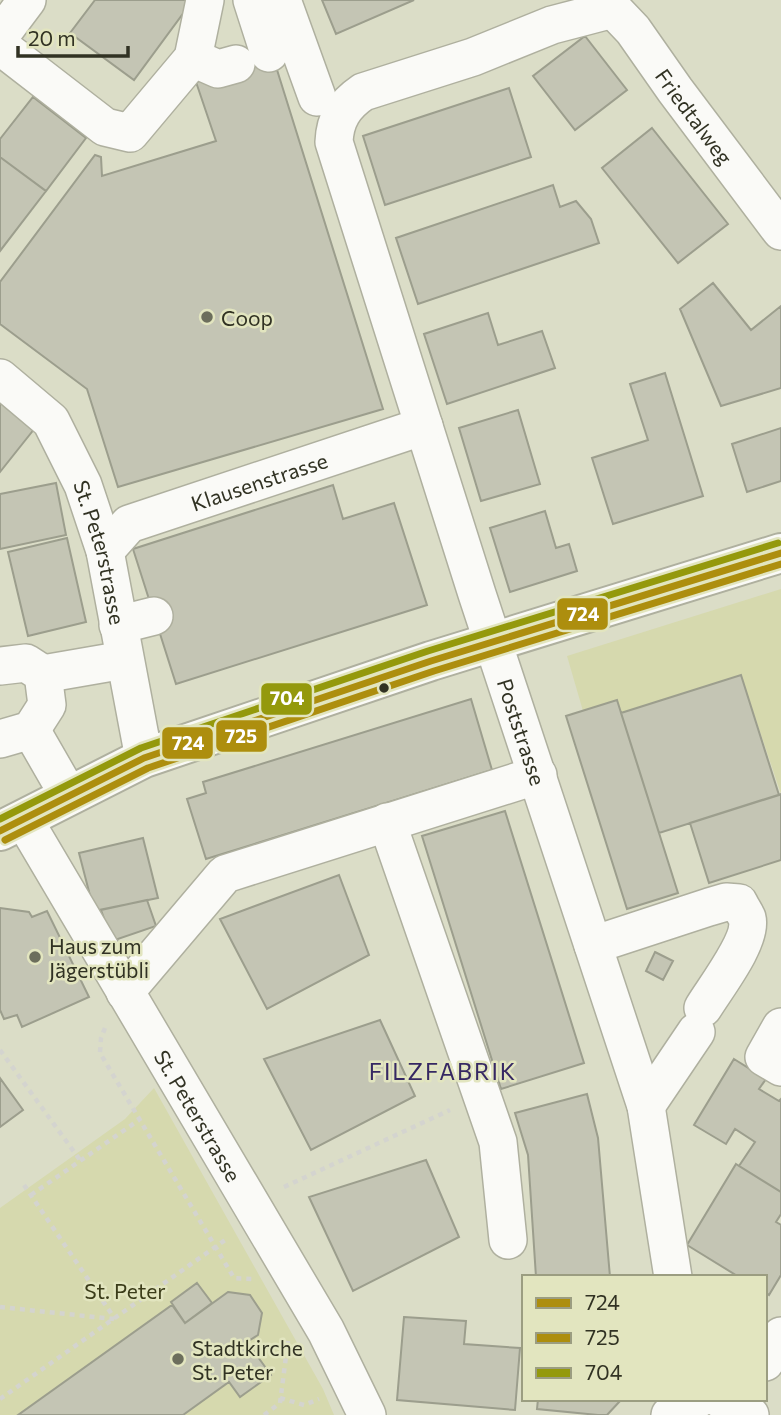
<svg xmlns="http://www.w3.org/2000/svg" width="781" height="1415" viewBox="0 0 781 1415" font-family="Commissioner,sans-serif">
	<rect width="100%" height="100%" fill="#dbddc7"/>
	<path fill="#d6d9ae" d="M781,589v205l-40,-119 -120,38 -38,-2 -16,-55z
		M154,1088l169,301 11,26h-334v-207l125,-89z"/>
	<path fill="#c4c5b4" stroke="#9c9e8d" stroke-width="2" d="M95,0h98l-59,80 -64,-47z
		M322,0h92l-78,34z
		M585,36l42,54 -52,40 -42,-54z
		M273,57l110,352 -265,78 -31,-98 -87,-65v-42l95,-127 6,2 1,19 114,-35 -20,-59z
		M509,88l22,69 -146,48 -22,-69z
		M33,97l53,41 -40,53 -46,-34v-18z
		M652,128l76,96 -50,39 -76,-95z
		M0,157l46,34 -46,60z
		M553,185l7,22 16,-6 15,18 8,24 -181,61 -22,-66z
		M713,283l38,47 30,-24v82l-60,18 -41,-97z
		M488,313l10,32 44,-14 13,37 -108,36 -23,-70z
		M665,373l38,123 -90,28 -21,-66 56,-18 -18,-56z
		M0,401l35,27 -35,44z
		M518,410l22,74 -59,17 -22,-73z
		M781,428v53l-34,11 -15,-48z
		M56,483l10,52 -66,14v-55z
		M333,485l10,34 51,-16 33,102 -251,79 -43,-135z
		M545,511l11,37 13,-4 8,27 -67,21 -20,-64z
		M67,538l19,84 -58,14 -20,-84z
		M741,675l38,120 -120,38 -38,-120z
		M471,699l21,71 -286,89 -19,-60 19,-6 -3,-11z
		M617,700l61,193 -51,16 -61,-193z
		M781,794v66l-72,23 -19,-60z
		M505,811l79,252 -83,26 -79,-253z
		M143,838l15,60 -64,13 -15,-58z
		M339,875l30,80 -102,54 -47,-90z
		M147,900l9,26 -44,15 -11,-31z
		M0,908l29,4 3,5 15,-6 42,86 -67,30 -5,-12 -13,4 -4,-9z
		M655,952l18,9 -10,19 -17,-9z
		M380,1020l35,76 -104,54 -47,-91z
		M734,1059l32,20 -7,10 20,12 2,-2v93l-42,-26 16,-24 -20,-13 -9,15 -32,-19z
		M0,1078l23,32 -23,17z
		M587,1094l11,44 12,139h-74l-8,-122 -13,-42z
		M426,1160l33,77 -106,54 -44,-94z
		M736,1164l45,28v22l-5,8 5,3v50l-12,20 -4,-3v-15h-26l-52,-32z
		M197,1283l15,20 -27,20 -14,-21z
		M228,1292l22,3 12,18 -4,22 -11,7 24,33 -31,22 -11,-15 -46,33h-165l154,-110 13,18z
		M404,1317l62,4 -2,23 56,4 -5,62 -118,-10z
		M538,1399h82v2l-13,14h-9l-61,-6z"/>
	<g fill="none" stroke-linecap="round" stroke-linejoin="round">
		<defs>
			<g id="minor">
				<path d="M252,0l17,53"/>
				<path d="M282,0l35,97"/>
				<path id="s1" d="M613,9l-61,16 -79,32 -110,35c-19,13 -28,27 -29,50l143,452 169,512 27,171"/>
				<path id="s2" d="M613,9l20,21 42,60 106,141"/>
				<path d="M0,36l27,-36"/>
				<path d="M0,46l105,81 25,6 63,-75 12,-58"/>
				<path d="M193,58l25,11 18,-5"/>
				<path id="s3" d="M0,378l51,43 32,64 22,66 39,207"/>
				<path id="s4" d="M105,551l24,-27 295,-98"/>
				<path d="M118,625l36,-9"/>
				<path d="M0,666l26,-3 17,11 4,31 -16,25 -31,9"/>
				<path d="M43,674l81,-14"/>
				<path d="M31,730l38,66"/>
				<path id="s5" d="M24,820l302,511 41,84"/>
				<path d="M387,822l111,320 10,98"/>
				<path d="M593,945l116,-38 17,-5 13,1c2,5 6,10 8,15 6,22 -32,70 -44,90"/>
				<path d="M125,992l100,-118 313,-99"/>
				<path d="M781,1027l-17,30 17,10"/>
				<path d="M646,1106l50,-74"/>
				<path d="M765,1362l16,-26"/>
				<path d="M720,1399l18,7 12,9"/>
				<path d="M670,1415l9,-8 19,-8"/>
			</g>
			<path id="major" d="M0,831l144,-73 287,-97 350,-108"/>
		</defs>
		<use href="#minor" stroke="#afb09f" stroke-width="40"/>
		<use href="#major" stroke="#afb09f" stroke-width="42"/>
		<path stroke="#d4d4cf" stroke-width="4.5" stroke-dasharray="5 5" stroke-linecap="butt" d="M105,1028l-4,10 -1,15 134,225 18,1
			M0,1050l80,110
			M24,1185l91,134
			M284,1187l166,-77
			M31,1195l108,-75
			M0,1307l114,12
			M280,1398l24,7 15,-6
			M0,1399l228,-161
			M264,1415l16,-12 8,-62"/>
		<use href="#minor" stroke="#fafaf7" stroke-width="37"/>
		<use href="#major" stroke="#fafaf7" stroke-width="38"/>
		<defs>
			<path id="bus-1" d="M0,831l144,-73 287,-97 350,-108"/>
			<path id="bus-2" d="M5,840l143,-72 286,-97 347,-107"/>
			<path id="bus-3" d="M0,819l141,-71 287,-97 350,-108"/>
		</defs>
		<use href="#bus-1" stroke="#e2e5bf" stroke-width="12"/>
		<use href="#bus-2" stroke="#e2e5bf" stroke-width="12"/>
		<use href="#bus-3" stroke="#e2e5bf" stroke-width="12"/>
		<use href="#bus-1" stroke="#ad8e0e" stroke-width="7"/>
		<use href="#bus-2" stroke="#ad8e0e" stroke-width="7"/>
		<use href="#bus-3" stroke="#94990c" stroke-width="7"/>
	</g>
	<g fill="#6c6e5c" stroke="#e2e5bf" stroke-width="2.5">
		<circle cx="207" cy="317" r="7"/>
		<circle cx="35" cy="957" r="7"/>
		<circle cx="178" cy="1359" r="7"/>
	</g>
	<circle fill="#313223" stroke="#e2e5bf" stroke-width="2.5" cx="384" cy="688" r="6"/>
	<g text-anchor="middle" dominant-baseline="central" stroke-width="5" stroke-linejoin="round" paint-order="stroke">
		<g font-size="21" fill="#313223" stroke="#e2e5bf">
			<text stroke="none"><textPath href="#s2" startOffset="135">Friedtalweg</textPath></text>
			<text stroke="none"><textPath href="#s4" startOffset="173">Klausenstrasse</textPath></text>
			<text stroke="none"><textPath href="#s3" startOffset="208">St. Peterstrasse</textPath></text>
			<text stroke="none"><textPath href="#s1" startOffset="943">Poststrasse</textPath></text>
			<text stroke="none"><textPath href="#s5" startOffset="343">St. Peterstrasse</textPath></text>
		</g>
		<g font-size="21" fill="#313223" stroke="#e2e5bf" text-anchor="start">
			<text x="221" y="317">Coop</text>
			<text x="49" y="945">Haus zum<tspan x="49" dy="24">Jägerstübli</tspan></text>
			<text x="192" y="1347">Stadtkirche<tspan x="192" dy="24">St. Peter</tspan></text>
		</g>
		<g font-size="21" fill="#3b3c19" stroke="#e2e5bf">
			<text x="125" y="1290">St. Peter</text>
		</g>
		<g font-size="23" letter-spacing="2" fill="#362863" stroke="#e2e5bf">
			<text x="443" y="1071">FILZFABRIK</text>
		</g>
	</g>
	<g stroke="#e2e5bf" stroke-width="2.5">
		<rect x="556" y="597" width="53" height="34" rx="7" fill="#ad8e0e"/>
		<rect x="260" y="682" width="53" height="34" rx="7" fill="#94990c"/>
		<rect x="215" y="719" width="53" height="34" rx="7" fill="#ad8e0e"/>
		<rect x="161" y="726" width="53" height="34" rx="7" fill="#ad8e0e"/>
	</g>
	<g font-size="19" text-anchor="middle" font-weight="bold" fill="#fff">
		<text x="583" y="621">724</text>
		<text x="287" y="705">704</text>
		<text x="241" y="743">725</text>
		<text x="188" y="750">724</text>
	</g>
	<rect x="522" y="1275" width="245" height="126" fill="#e2e5bf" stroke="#9b9d81" stroke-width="2"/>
	<rect x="536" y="1298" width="35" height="10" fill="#ad8e0e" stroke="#9b9d81" stroke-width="2"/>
	<text x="585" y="1310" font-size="21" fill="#313223">724</text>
	<rect x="536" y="1333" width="35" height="10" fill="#ad8e0e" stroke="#9b9d81" stroke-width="2"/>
	<text x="585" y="1345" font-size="21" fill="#313223">725</text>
	<rect x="536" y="1368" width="35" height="10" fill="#94990c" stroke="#9b9d81" stroke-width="2"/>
	<text x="585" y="1380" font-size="21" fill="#313223">704</text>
	<path d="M18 46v10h110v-10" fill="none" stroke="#313223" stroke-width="3.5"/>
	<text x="28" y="46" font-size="21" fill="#313223" stroke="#e2e5bf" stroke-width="5" paint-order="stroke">20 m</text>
</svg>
